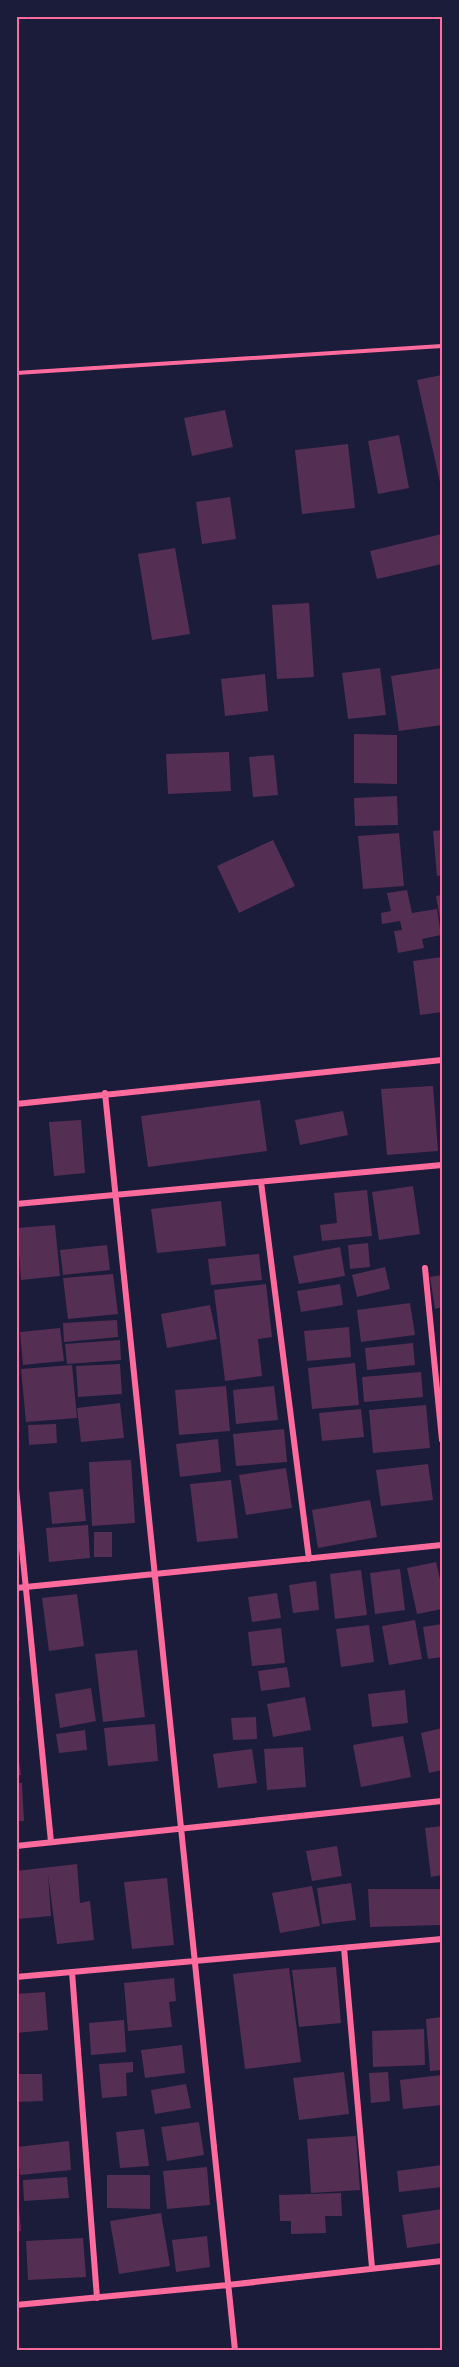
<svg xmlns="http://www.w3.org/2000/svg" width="459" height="2367" viewBox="0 0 459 2367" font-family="'Alegreya Sans',sans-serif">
	<rect width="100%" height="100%" fill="#1b1b3a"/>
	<path fill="#542f53" d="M442,375v116l-25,-111z
		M225,410l8,37 -41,9 -8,-38z
		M399,435l10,53 -31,6 -10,-53z
		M348,444l7,64 -53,6 -7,-64z
		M230,497l6,42 -34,5 -6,-42z
		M442,534v30l-65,15 -7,-28z
		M175,548l15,86 -38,6 -14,-86z
		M309,603l5,74 -37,2 -5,-74z
		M380,668l6,47 -38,4 -6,-46z
		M442,668v57l-43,6 -8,-55z
		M265,674l3,37 -43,5 -4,-37z
		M354,734l43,1v49l-43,-1z
		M229,752l2,39 -63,3 -2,-40z
		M274,755l4,40 -25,2 -4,-40z
		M397,796l1,29 -43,1 -1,-28z
		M442,830v45l-5,1 -4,-45z
		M399,833l5,53 -41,3 -5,-53z
		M273,840l22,46 -56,27 -22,-47z
		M407,890l5,23 25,-4 4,26 -19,4 2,9 -26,5 -4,-22 8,-1 -2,-9 -18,3 -1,-11 10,-2 -4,-18z
		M442,895v30h-1l-5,-29z
		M442,957v55l-22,3 -7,-54z
		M433,1086l5,65 -51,4 -6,-66z
		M260,1100l7,51 -119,16 -7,-51z
		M343,1111l5,24 -48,10 -5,-25z
		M81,1120l4,53 -31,3 -5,-54z
		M413,1186l7,48 -41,6 -7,-48z
		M367,1190l5,46 -50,5 -2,-16 17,-2 -3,-30z
		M221,1201l5,45 -69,7 -6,-44z
		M55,1225l5,51 -39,4 -4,-52z
		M368,1243l2,24 -20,2 -2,-24z
		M107,1245l3,25 -47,5 -3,-25z
		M340,1247l5,29 -46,8 -6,-28z
		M259,1254l3,26 -51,5 -3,-26z
		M385,1267l5,22 -33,8 -5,-22z
		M113,1274l5,40 -50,5 -5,-41z
		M442,1275v32l-7,2 -5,-32z
		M266,1284l6,53 -14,2 4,37 -37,5 -11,-91z
		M340,1284l3,21 -42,7 -4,-21z
		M410,1303l5,32 -54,7 -4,-32z
		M210,1305l7,34 -50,9 -6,-34z
		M117,1320l1,17 -54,5 -1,-19z
		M349,1327l2,30 -44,4 -3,-30z
		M60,1328l4,33 -41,4 -3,-33z
		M120,1340l1,20 -54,4 -2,-20z
		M413,1343l2,22 -48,5 -2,-22z
		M355,1363l4,42 -47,4 -4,-41z
		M120,1364l2,30 -44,3 -2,-31z
		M72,1365l5,53 -51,4 -5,-53z
		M421,1372l2,25 -59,5 -2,-25z
		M226,1386l4,45 -51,4 -4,-45z
		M274,1386l4,34 -42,4 -3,-34z
		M120,1403l4,35 -43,4 -4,-34z
		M426,1405l4,43 -57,5 -4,-43z
		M361,1409l3,28 -42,4 -3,-28z
		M56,1424l1,19 -28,2 -1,-20z
		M284,1429l3,33 -51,4 -3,-32z
		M218,1439l3,33 -41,5 -4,-33z
		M131,1460l4,63 -43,3 -3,-64z
		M428,1464l5,36 -52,6 -5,-36z
		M286,1468l6,40 -46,7 -7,-40z
		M231,1480l7,58 -41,4 -7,-58z
		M83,1489l3,32 -34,3 -3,-32z
		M370,1500l7,37 -59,11 -6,-38z
		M88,1525l2,33 -41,4 -3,-34z
		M94,1532h18v25h-18z
		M436,1562l6,26v21l-25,5 -10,-46z
		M400,1569l5,41 -30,4 -5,-41z
		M361,1570l6,45 -32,4 -5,-45z
		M316,1581l3,29 -26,3 -4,-28z
		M277,1593l4,25 -29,4 -4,-25z
		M77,1594l7,52 -35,5 -7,-53z
		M415,1620l7,39 -33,6 -7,-39z
		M442,1624v33l-14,2 -5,-32z
		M369,1625l5,37 -33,5 -5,-38z
		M281,1628l4,35 -33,3 -4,-34z
		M137,1650l8,67 -42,5 -8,-68z
		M287,1667l3,20 -29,4 -3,-20z
		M16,1677l4,23h-4z
		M91,1688l5,33 -36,7 -5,-34z
		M405,1690l3,33 -36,4 -4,-33z
		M305,1697l6,33 -38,7 -6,-33z
		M256,1717l1,22 -24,1 -2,-22z
		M155,1724l3,37 -50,5 -4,-38z
		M442,1728v42l-13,3 -8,-40z
		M85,1730l2,20 -28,3 -3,-19z
		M403,1736l8,41 -50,10 -8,-42z
		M16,1739l5,36 -5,1z
		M303,1747l3,40 -39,3 -3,-41z
		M252,1749l5,34 -39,5 -5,-34z
		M16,1783h6l2,38h-8z
		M442,1826v49l-11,2 -6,-49z
		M337,1846l5,30 -30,5 -6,-30z
		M77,1864l3,39 10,-2 4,39 -37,4 -9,-70 3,42 -34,3 -1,-48z
		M167,1878l7,67 -42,4 -8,-67z
		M351,1883l5,37 -34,4 -5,-36z
		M312,1886l8,40 -40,7 -8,-40z
		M368,1889h74l-2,36 -70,2z
		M336,1967l5,56 -42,4 -7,-57z
		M289,1968l12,94 -56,7 -12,-95z
		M174,1978l2,23 -7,1 3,25 -44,4 -4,-48z
		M45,1992l3,38 -32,3v-39z
		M442,2017v53l-12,1 -4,-52z
		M124,2020l2,32 -35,3 -2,-32z
		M424,2029l1,36 -52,2 -1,-36z
		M182,2045l3,28 -40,5 -4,-28z
		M133,2062v10l-7,1 1,23 -25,2 -3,-34z
		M344,2072l5,42 -50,6 -6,-42z
		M388,2072l2,29 -19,2 -2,-30z
		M16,2074h26l1,27 -27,1z
		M441,2075l1,30 -39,4 -3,-29z
		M186,2084l5,24 -36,6 -4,-24z
		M199,2122l5,33 -37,6 -6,-34z
		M144,2129l5,37 -29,2 -4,-36z
		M356,2136l4,54 -49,3 -4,-54z
		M69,2141l2,29 -51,5 -3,-28z
		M442,2165v22l-43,5 -2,-21z
		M207,2167l3,38 -43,4 -4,-38z
		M107,2175h43v34l-43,-1z
		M67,2177l2,21 -45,3 -1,-21z
		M341,2193l1,23h-17l1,17 -35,1v-13h-11l-1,-26z
		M16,2207h3l2,24 -5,1z
		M442,2209v34l-35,5 -5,-33z
		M161,2213l9,53 -51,8 -9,-53z
		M207,2236l3,31 -34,5 -4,-32z
		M83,2238l3,39 -58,3 -2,-39z"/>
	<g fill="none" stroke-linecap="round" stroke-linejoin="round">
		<path stroke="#ff6b9d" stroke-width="4" d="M16,373l426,-27"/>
		<path stroke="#ff6b9d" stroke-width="6" d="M105,1093l130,1257
			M16,1104l426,-44
			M261,1182l48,377
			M16,1204l426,-39
			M425,1268l17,172
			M16,1488l35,354
			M16,1588l426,-43
			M16,1846l426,-45
			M344,1948l28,320
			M72,1972l25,326
			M16,1977l426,-38
			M16,2305l212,-20 214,-24"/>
	</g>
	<rect width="459" height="2367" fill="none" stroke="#1b1b3a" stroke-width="36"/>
	<rect x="18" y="18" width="423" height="2331" fill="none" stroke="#ff6b9d" stroke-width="2"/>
</svg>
